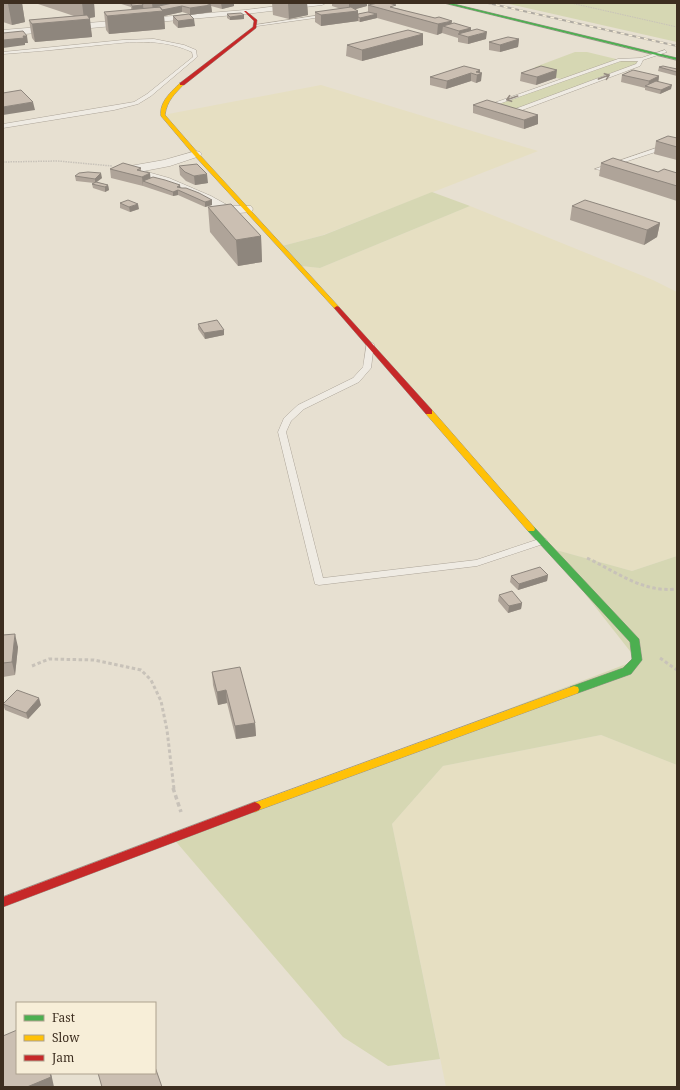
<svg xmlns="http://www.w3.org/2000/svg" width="680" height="1090" viewBox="0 0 680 1090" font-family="'Noto Serif',serif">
	<rect width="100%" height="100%" fill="#e7e0d1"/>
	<path fill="#e6dfc2" d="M321,85l217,66 -215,84 -41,11 -119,-131z
		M470,206l183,74 24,12v264l-45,15 -83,-23 -248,-282 19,2z
		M601,735l76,30v322h-231l-54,-263 51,-58z"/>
	<path fill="#d6d7b3" d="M505,3h172v39z
		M575,52h12l33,8 21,-1 -3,6 -123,46 -21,-7 71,-24 -32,-8 2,-5z
		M432,192l38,14 -150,62 -19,-2 -19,-20 42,-11z
		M549,548l83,23 45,-15v209l-76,-30 -158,31 -51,58 48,235 -52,7 -45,-29 -171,-200 465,-177z"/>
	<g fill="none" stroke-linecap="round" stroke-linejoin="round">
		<defs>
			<path id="lane" d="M328,14l1,2 -72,10 -2,-1z
				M154,39l30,6 12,5 1,7 -46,39 -13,8 -24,6 -111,18v-4l131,-22 13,-8 46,-37 -1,-5c-36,-17 -75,-8 -112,-5 -26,3 -51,5 -77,7v-2l120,-12z
				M665,50l2,2 -24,8 -3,6 -123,46 -26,-8 127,-45 23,-1zM621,61h17l-2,3 -121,45 -16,-5z
				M677,141v4l-77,25 -5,-1z
				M367,342h3l4,2 -3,24 -12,14 -55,27 -13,12 -5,11 37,146 153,-18 66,-22 4,1 1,2 -1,2 -69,23 -158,19 -4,-1 -37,-152 6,-14 14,-13 55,-27 10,-11z"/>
			<path id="street" d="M301,3h25l-4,2 -77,9 -242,22v-6l242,-20z
				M196,151l4,1 2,2 -2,2 -30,10 -26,5 25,7 42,18 18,10h22l2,3 -2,3 -24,2 -4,-1 -20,-11 -42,-18 -38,-13 -2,-2 2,-2 7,-1 34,-6z"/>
			<path id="fast" d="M444,3h6l227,55v2z
				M531,526l3,1 105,112 3,21 -11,14 -53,19h-8l-1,-3 1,-3 53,-19 9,-9 -2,-17 -102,-111 -1,-2z"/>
			<path id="slow" d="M180,83l4,1c-9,10 -17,16 -19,31l33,38 141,154v2h-4l-141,-154 -33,-39c-2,-14 10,-24 19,-33z
				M426,410h6l102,117 1,2 -1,2h-6l-102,-117z
				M574,686l4,1 1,3 -1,3 -319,117 -4,2 -4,-2 -2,-3 2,-3z"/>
			<path id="jam" d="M244,11h2l11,9 -1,8 -72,57h-4v-2l73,-56 1,-6z
				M337,306l2,1 93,103v4h-6l-91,-105 -1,-1z
				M255,802l4,2 2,3 -2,3 -256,97v-10z"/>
		</defs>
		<use href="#lane" stroke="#ada599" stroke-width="1"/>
		<use href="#street" stroke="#ada599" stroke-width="1"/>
		<use href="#fast" stroke="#9c958a" stroke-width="1"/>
		<use href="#slow" stroke="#9c958a" stroke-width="1"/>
		<use href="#jam" stroke="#9c958a" stroke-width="1"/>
		<path stroke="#c8c2b9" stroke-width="1" stroke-dasharray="1.5 1" stroke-linecap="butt" d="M571,3l106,24"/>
		<path stroke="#c8c2b9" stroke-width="1.5" stroke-dasharray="1.5 1" stroke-linecap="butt" d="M3,162l55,-1 54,5"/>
		<path stroke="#c8c2b9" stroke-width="3" stroke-dasharray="3.5 2.5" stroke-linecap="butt" d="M587,558c30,14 56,35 90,31
			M660,658l17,12
			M32,666l17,-7 45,1 47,10 10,10 10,21 6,29 7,59"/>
		<path stroke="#c8c2b9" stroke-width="3.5" stroke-dasharray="4.5 3" stroke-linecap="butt" d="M173,788l8,24"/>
		<use href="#lane" fill="#efebe3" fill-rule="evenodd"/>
		<use href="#street" fill="#efebe3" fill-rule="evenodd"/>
		<use href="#fast" fill="#4caf50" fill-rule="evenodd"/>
		<use href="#slow" fill="#ffc107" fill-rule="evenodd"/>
		<use href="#jam" fill="#c62828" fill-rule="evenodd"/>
		<defs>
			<path id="rail" d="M488,3l189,43"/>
		</defs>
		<use href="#rail" stroke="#afaaa2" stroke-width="2"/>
		<use href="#rail" stroke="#f7eed8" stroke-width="1.5" stroke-dasharray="4" stroke-linecap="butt"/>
	</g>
	<path fill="#afa499" d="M3,3h19l3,19 -13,3 -9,-3z
		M35,3h59l1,14 -6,1 3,19 -57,5 -3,-4 -3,-18 45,-4z
		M118,3h47l1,2 28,-2h40v3l-12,3 -11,-3 1,6 -22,3 5,11 -17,2 -5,-5v-7l16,-2 -7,-2 -18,4 1,13 -56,5 -3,-4 -2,-18 27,-2v-3z
		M272,3h35l1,12 -19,4 -16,-4z
		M332,3h35v3l-12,3 3,2v3l10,-2v-7l28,3 56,16 19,4v3l15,8 -18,5 -10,-2v-4l-16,-5 -5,2 -60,-17 -17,4 -2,-1 -37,5 -6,-4v-10l26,-3 -9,-3z
		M227,14l17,1v4l-14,1 -3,-2z
		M423,34v11l-61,16 -16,-5 1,-11z
		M519,39l-1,8 -18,5 -11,-2v-8z
		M659,67l18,2v7l-19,-5z
		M480,70l1,11 -5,2 -5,-2 -25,8 -16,-4v-8z
		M521,73l35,5 -20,7 -16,-4z
		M622,75l37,1 -1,6 13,7 -11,5 -15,-4v-2l-24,-6z
		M473,105l65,10v9l-14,5 -51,-16z
		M677,138v22l-23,-6 2,-13z
		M601,163l57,9 19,1v28l-78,-25z
		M179,166l29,17 -13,2 -9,-4 -6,-6z
		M141,168v3l10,7 29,10 32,12v5l-7,2 -27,-12 -5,1 -30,-10 -32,-8 -1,-9z
		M75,176l27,2 -5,4 11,3 1,5 -4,2 -12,-4 -1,-4 2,-1 -18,-2z
		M120,203l19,6 -9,3 -10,-4z
		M572,206l88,17 -3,14 -13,8 -74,-25z
		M208,207l53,29 1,26 -24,4 -28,-34z
		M198,324l26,6v5l-19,4 -7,-10z
		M548,575l-1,6 -29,9 -8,-8 1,-6z
		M499,595l23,8 -1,6 -13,4 -10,-12z
		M3,635l15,12 -3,28 -12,2z
		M212,672l43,51 1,13 -20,3 -9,-36 -9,2 -5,-20z
		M3,704l38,1 -13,14 -23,-9z"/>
	<path fill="#8e867d" d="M11,3h11l3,19 -13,3 -4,-21z
		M82,3h12l1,14 -11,2z
		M152,3h13l1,6 16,-3v6l-18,4 1,13 -56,5 -2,-18 26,-2 -1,-8 11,-1 1,8 9,-1z
		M221,3h13v3l-12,3z
		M288,3h19l1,12 -19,4z
		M349,3h18v3l-18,5z
		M211,5l1,7 -22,3v-7z
		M358,11v10l-37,5v-11z
		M377,14v4l-17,4v-4z
		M244,15v4l-14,1v-3z
		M90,19l2,18 -57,5 -3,-18z
		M194,19l1,7 -17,2v-7z
		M452,21l-1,7 -8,-2 -1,7 -5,2 1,-11z
		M471,28v7h-12v-4z
		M487,32l-1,7 -18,5v-7z
		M423,34v11l-61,16v-11z
		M23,36h4l1,7h-3v2l-22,3v-8z
		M519,39l-1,8 -18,5v-7z
		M480,70v4l2,-1 -1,8 -5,2 1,-8 -1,-3z
		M557,70l-1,8 -20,7 1,-8z
		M471,73v8l-25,8 1,-8z
		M659,76l-1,8 -10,3 1,-6z
		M672,85l-1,4 -11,5 1,-4z
		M33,102l2,8 -32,5v-8z
		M538,115v9l-14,5v-9z
		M101,173l1,5 -7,5v-4z
		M150,173l1,9 -8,-1v5l-1,-9z
		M207,174l1,9 -13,2 -1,-9z
		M108,185l1,5 -4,2v-5z
		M180,185l1,5h-3v5l-5,1v-4l4,-5z
		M212,200v5l-7,2v-5z
		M138,204l1,5 -9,3 -1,-5z
		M660,223l-3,14 -13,8 3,-15z
		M261,236l1,26 -24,4 -2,-26z
		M224,330v5l-19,4 -1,-6z
		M548,575l-1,6 -29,9 1,-6z
		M522,603l-1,6 -13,4 1,-7z
		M15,634l3,13 -3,28 -3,-13z
		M226,690l1,13 -9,2 -1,-13z
		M39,698l2,7 -13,14 -2,-6z
		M255,723l1,13 -20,3 -1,-13z
		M50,1073h1l3,14h-27z"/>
	<path fill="#cbbfb2" stroke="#8e867d" d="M142,3l1,2 -11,1 -1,-2z
		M173,3h32l6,2 -21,3 -8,-2 -20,4 -2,-3h-6z
		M378,3h10l8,2 -6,2 45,11 4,-1 13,4 -14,3 -70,-19z
		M160,7l3,4 -56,5 -3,-4z
		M351,7l7,4 -37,4 -6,-3z
		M368,12l9,2 -17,4 -2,-1v-3z
		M241,13l3,2 -14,2 -3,-3z
		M189,14l5,5 -16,2 -5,-5z
		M87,15l3,4 -58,5 -3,-4z
		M454,23l17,5 -12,3 -16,-5z
		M477,29l10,3 -19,5 -10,-3z
		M408,30l15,4 -61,16 -15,-5z
		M23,31l4,5h-4l1,2 -21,2v-7z
		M508,37l11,2 -19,6 -11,-3z
		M464,66l16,4 -4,2 6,1 -5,2 -6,-2 -24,8 -17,-4z
		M541,66l16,4 -20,7 -16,-4z
		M663,66l14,3v3l-18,-5z
		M633,70l26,6 -10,5 -27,-6z
		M656,81l16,4 -11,5 -16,-4z
		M21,90l12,12 -30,5v-14z
		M487,100l51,15 -14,5 -51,-15z
		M668,136l9,2v9l-21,-6z
		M613,158l45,14 6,-3 13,4v4l-1,1h1v8l-76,-23z
		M123,163l18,5 -4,2 13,3 -8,4 -32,-8z
		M197,164l10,10 -13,2 -9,-4 -6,-6z
		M88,172l13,1 -6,6 -20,-3 4,-3z
		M153,177l12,3 15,5 -3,2 5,1h4l13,5 13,7 -7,2 -27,-12 -5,2 -30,-11z
		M96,182l12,3 -3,2 -13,-3z
		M128,200l10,4 -9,3 -9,-4z
		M585,200l75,23 -13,7 -75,-24z
		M231,204l30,32 -25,4 -28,-33z
		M217,320l7,10 -20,3 -6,-9z
		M540,567l8,8 -29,9 -8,-8z
		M512,591l10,12 -13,3 -10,-11z
		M15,634l-3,28 -9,1v-28z
		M240,667l15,56 -20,3 -9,-36 -9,2 -5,-20z
		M17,690l22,8 -13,15 -23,-9z
		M17,1030v43h33l1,4 -24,10h-24v-51z
		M155,1067l7,20h-60l-4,-14h57z"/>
	<defs><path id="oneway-shaft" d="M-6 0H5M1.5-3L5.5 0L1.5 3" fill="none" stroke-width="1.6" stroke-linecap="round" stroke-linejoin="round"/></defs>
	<g stroke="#968c82">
		<use href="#oneway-shaft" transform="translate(604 77) rotate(-20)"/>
		<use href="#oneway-shaft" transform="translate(512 98) rotate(161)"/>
	</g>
	<rect width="680" height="1090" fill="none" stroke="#3d2e20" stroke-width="8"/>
	<rect x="16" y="1002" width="140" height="72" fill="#f7eed8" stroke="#ada18e"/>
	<rect x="24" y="1015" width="20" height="6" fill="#4caf50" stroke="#ada18e"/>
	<text x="52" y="1022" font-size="12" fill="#3d2e20">Fast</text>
	<rect x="24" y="1035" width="20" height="6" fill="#ffc107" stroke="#ada18e"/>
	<text x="52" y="1042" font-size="12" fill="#3d2e20">Slow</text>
	<rect x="24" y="1055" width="20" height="6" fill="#c62828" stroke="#ada18e"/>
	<text x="52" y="1062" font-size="12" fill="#3d2e20">Jam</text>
</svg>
